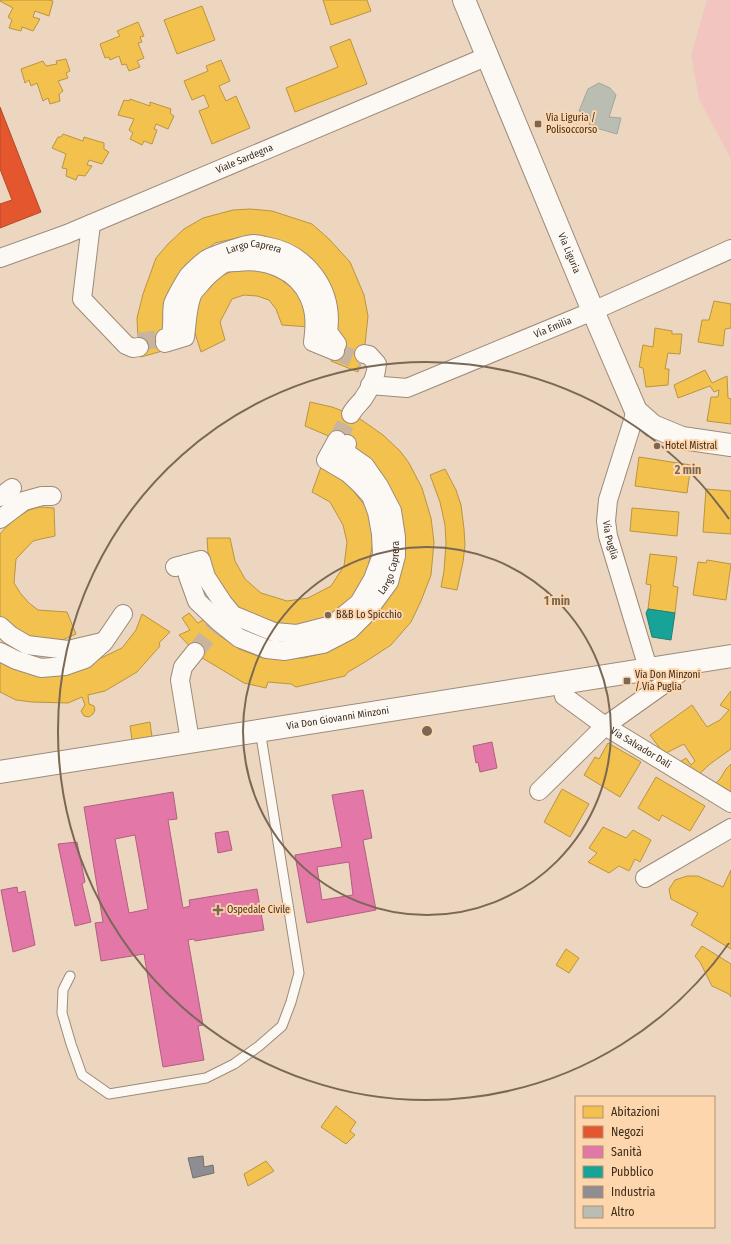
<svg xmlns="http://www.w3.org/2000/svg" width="731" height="1244" viewBox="0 0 731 1244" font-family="'Fira Sans Condensed',sans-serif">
	<rect width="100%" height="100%" fill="#ecd6bf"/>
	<path fill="#f2c5c0" d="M707,0h24v159l-32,-60 -8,-44z"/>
	<path fill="#f2c14e" stroke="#bb943f" d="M0,0h49l4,1 -4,15 -14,-5 -2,6 7,2 -7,12 -11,-4 -1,4 -12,-3 3,-8 -4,-3 5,-9 -13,-7z
		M323,0h44l4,11 -40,14z
		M202,6l13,34 -38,14 -13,-34z
		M138,22l6,14 -4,1 2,5 -4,1 6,15 -7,3 3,6 -11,4 -3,-7 -4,1 -3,-9 -9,4 -1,-3 -4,1 -5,-14 20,-8 -3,-5z
		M350,39l17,45 -72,28 -9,-24 52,-21 -8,-20z
		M66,59l4,12 -4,2 2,5 -10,3 5,10 -4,3 1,7 -10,3 -2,-6 -5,3 -6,-18 -6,3 -2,-6 -4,3 -4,-14 22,-8 3,5 11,-2 -1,-3z
		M221,60l9,21 -11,5 7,15 10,-5 14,32 -38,16 -13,-33 10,-4 -5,-12 -12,5 -8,-19 24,-10 -2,-5z
		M130,99l20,7v-4l21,7 -1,4 4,3 -6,13 -12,-5 -2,5 3,1 -5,14 -8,-3 -2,4 -12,-6 3,-6 -4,-3 5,-11 -16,-4 6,-15 5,1z
		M63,134l20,7 1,-4 20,6v6l5,3 -7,12 -13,-4 -2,5 5,1 -7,10 -7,-1 -2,5 -10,-4 1,-7 -5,-1 4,-14 -14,-6 6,-11h3z
		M250,209l22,2 40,13 17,15 21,23 14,33 4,21 -4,38 -6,18 -27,-11 6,-17v-35l-7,-17 -75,-54h-18l-22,5 -23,18 -16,17 -8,21 -2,51 -25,7 -3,-17 -1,-22 6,-24 13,-36 12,-14 16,-15 19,-11 30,-8z
		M238,269l35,1 25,20 12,37 -28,-2 -6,-16 -7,-9 -12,-4 -13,-1 -12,4 -12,23 5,18 -24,12 -7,-22 3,-27 10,-15 11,-11z
		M714,301l17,3v24l-6,1 -2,17 -25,-4 4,-22h7z
		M655,328l17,3v3h10l-2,20 -12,-1 -3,16h4l-1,16 -22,2 -3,-19 -4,-1 4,-22 10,2z
		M705,370l7,13 15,-7 1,22 3,1v25l-24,-3 4,-24h7l1,-7 -5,2 -4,-6 -32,12 -4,-13z
		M310,402l22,5 24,9 27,19 17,16 9,12 13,25 9,30 3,24 -3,33 -10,26 -10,21 -20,23 -26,17 -17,10 -3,4 -49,11 -5,-3 -23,-2 -2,6 -22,-5 -45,-27 -20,-21 11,-5 -8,-12 7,-5 9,10 7,-4 14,16 20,14 24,9h41l23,-6 23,-12 26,-25 25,-42 2,-16 -51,-111 -47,-20z
		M639,457l52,8 -4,28 -52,-7z
		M322,464l27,21 19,25 5,32 -7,36 -18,25 -30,20 -32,3 -33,-7 -27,-21 -17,-29 -2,-31h23l5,23 10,18 16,14 26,8 21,-3 23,-12 13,-20 3,-24 -4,-17 -13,-23 -18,-10z
		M445,469l11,21 5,15 3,24 1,16 -2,17 -6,28 -16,-3 3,-16 2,-28 -1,-18 -5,-23 -10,-27z
		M706,489l25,2v43l-28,-2z
		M40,507l14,1 1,28 -14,3 -8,2 -17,18 -2,24 7,11 8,9 9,7 29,2 9,22 -21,9 -55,-8v-101l12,-13 17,-11z
		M632,508l47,4 -2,24 -47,-5z
		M650,554l27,3 -4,29 5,1 -3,26 -27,-4 3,-24 -5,-1z
		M707,560l24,4 -5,36 -33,-5 5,-33 8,1z
		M142,614l28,18 -11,11 1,3 -23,26 -32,19 -17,4 1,9 5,2 1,4 -2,4 -4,3 -5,-1 -3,-5 4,-6 -3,-8 -14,6 -36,-1 -16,-2 -16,-8v-34l78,11 44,-21 14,-18z
		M731,691v58l-21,15 -14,13 -21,-12 11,-7 5,7 4,-4 -11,-17 -20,10 -14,-19 42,-30 15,22 13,-7 9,-10 -9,-5z
		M150,722l2,15 -20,3 -2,-14z
		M608,743l33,19 -21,35 -36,-22 11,-18 4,2z
		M731,764v33l-18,-11 7,-7 6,-10z
		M656,777l49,29 -15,25 -28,-16 -3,6 -21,-13z
		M562,789l27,15 -19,33 -26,-15z
		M603,827l23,11 7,-8 18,10 -11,22 -5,-3 -6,12 -10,-5 -10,7 -21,-11 9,-9 -8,-5z
		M731,870v79l-40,-24 7,-12 -27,-14 -2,-10 6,-9 12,-4h11l25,11z
		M702,946l29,18v33l-2,-3 -17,-8 -12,-24 -5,-6z
		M566,949l13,9 -10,15 -13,-8z
		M336,1106l20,16 -6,9 5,4 -9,9 -25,-17z
		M266,1161l8,10 -26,15 -4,-12z"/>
	<path fill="#e4572e" stroke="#b24a29" d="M0,107l41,105 -41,16v-24l12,-4 -12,-31z"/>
	<path fill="#e377a8" stroke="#b1607e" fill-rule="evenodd" d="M492,742l5,26 -17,4 -2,-10 -2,1 -3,-17z
		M363,790l9,48 -9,2 13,70 -69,13 -12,-68 47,-8 -10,-52zM349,862l4,33 -31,5 -5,-33z
		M173,792l4,27 -9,1 15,88 7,-2 -1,-6 68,-11 7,41 -69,11 -1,-2 -6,1 15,85 -5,1 6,34 -41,7 -19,-113 -43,7 -6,-38 8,-1 -19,-115zM135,835l13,74 -19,4 -14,-74z
		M228,831l4,19 -14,3 -3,-20z
		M77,842l8,40 -3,2 9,38 -16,4 -17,-82z
		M17,887l1,6 7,-2 10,54 -22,7 -12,-62z"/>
	<path fill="#17a398" stroke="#227f73" d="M648,609l27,4 -4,27 -19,-3 -6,-24z"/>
	<path fill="#8d8d92" stroke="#75706f" d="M203,1156l1,11 9,-2 1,8 -21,5 -5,-20z"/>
	<path fill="#babeb2" stroke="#a3a69b" d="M599,83l11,5 6,7 -7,22 12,1 -4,16 -28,-8 2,-10 -12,-5 9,-22z"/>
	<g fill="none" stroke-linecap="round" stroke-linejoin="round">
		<path stroke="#c9b49e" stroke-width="18" stroke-dasharray="18 9" stroke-linecap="butt" d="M138,342l27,-4
			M335,351l27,11
			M337,440l14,-26
			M195,652l19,-23"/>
		<defs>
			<path id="service" d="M70,976l-7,14 -1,23 9,31 11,31 27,19 97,-16 28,-14 25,-18 23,-20 9,-24 8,-29 -39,-243"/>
			<g id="minor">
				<path d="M91,224l-9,75 44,46 7,3 6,-1"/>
				<path id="s1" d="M0,258l67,-24 421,-178"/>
				<path id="s2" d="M165,338l5,-1c4,-10 1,-22 3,-33 1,-4 13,-25 16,-29 5,-5 12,-12 18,-16 7,-4 39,-15 46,-15 4,0 9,1 12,2 42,7 69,44 63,86l9,12"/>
				<path d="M165,343l20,-6c2,-14 2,-29 7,-42 2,-5 8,-10 12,-15 4,-5 15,-14 21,-17 4,-1 9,-1 12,-1 29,-4 60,8 72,35 7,15 6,30 4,45l22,9"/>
				<path id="s3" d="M370,385l37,3 186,-77 138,-62"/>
				<path id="s4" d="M636,411l-28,89 -2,21 2,15 40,132"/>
				<path d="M351,414c3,-6 8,-10 12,-15 7,-10 13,-23 14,-35l-8,-9 -5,-1"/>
				<path d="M0,497l12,-9"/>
				<path d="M0,519l24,-18 18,-5h10"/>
				<path id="s5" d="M186,564l2,12 9,25 22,21 20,16 28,11 18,2 38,-7 27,-14 14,-14 25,-34 7,-26v-19l-4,-26 -13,-25 -14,-20 -23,-16 5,-6"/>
				<path d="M175,567l26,-7 5,17 17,26 10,12 41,17 23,2 35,-9 27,-22 14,-24 9,-24 -1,-21 -4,-22 -6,-16 -10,-11 -13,-12 -22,-13 11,-20"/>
				<path d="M0,626l10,9 17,10 41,5 34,-8"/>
				<path d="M0,652l16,8 25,8 24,-2 20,-7 19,-17 19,-28"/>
				<path id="s6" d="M561,683l3,13 41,30 126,77"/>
				<path d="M190,741l-10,-61 3,-13 12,-15"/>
				<path d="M539,791l66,-65 73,-52 -2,-9"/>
				<path d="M645,878l86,-50"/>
			</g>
			<g id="tertiary">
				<path id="s7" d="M464,0l129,311 43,100 17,15 29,12 49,7"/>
			</g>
			<g id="primary">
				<path id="s8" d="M0,772l731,-116"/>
			</g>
		</defs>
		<use href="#service" stroke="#9b8b79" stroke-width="11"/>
		<use href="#minor" stroke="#9b8b79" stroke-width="20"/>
		<use href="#tertiary" stroke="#9b8b79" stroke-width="24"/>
		<use href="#primary" stroke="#9b8b79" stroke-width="24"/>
		<use href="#service" stroke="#fcf9f5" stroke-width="9"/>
		<use href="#minor" stroke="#fcf9f5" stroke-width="18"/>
		<use href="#tertiary" stroke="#fcf9f5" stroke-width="22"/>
		<use href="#primary" stroke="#fcf9f5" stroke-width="22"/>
	</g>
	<g fill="none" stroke="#7a6855" stroke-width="2">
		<circle cx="427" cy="731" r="184"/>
		<path d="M729 943A369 369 0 1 1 729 519"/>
	</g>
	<g fill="#7a6855" stroke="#fed6ad" stroke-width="1.5">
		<rect x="534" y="120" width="8" height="8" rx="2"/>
		<circle cx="657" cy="446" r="4"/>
		<circle cx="328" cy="615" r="4"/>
		<rect x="623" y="677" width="8" height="8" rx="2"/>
		<path d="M216 904h4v4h4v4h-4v4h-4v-4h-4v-4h4z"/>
	</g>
	<g text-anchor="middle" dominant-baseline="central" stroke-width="4" stroke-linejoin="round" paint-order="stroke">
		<g font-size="10" fill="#3c2c1c" stroke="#fed6ad" text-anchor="start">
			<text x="546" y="118">Via Liguria /<tspan x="546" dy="12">Polisoccorso</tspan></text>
			<text x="665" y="446">Hotel Mistral</text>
			<text x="336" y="615">B&amp;B Lo Spicchio</text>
			<text x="635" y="675">Via Don Minzoni<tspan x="635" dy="12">/ Via Puglia</tspan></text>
			<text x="227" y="910">Ospedale Civile</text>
		</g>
		<g font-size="10" fill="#3c2c1c" stroke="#fed6ad">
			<text stroke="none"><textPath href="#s1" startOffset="264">Viale Sardegna</textPath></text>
			<text stroke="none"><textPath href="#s2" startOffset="145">Largo Caprera</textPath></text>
			<text stroke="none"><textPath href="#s7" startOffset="274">Via Liguria</textPath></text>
			<text stroke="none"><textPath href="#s3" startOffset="195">Via Emilia</textPath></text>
			<text stroke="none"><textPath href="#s4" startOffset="134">Via Puglia</textPath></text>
			<text stroke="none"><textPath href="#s5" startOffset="288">Largo Caprera</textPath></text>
			<text stroke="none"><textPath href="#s8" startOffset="342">Via Don Giovanni Minzoni</textPath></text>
			<text stroke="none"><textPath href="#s6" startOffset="106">Via Salvador Dalí</textPath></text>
		</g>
	</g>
	<circle cx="427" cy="731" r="6" fill="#7a6855" stroke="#fed6ad" stroke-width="2"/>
	<g font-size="12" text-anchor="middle" font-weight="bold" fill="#7a6855" stroke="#fed6ad" stroke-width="4" stroke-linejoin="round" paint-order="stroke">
		<text x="688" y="474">2 min</text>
		<text x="557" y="605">1 min</text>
	</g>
	<rect x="575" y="1096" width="140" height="132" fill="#fed6ad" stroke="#b09273"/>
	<rect x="583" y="1106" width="20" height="12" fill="#f2c14e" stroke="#b09273"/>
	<text x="611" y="1116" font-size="12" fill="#3c2c1c">Abitazioni</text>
	<rect x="583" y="1126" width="20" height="12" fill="#e4572e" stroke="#b09273"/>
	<text x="611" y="1136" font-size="12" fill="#3c2c1c">Negozi</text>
	<rect x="583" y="1146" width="20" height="12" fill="#e377a8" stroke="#b09273"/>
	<text x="611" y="1156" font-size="12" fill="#3c2c1c">Sanità</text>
	<rect x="583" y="1166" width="20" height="12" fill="#17a398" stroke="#b09273"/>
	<text x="611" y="1176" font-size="12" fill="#3c2c1c">Pubblico</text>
	<rect x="583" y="1186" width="20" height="12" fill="#8d8d92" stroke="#b09273"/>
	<text x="611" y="1196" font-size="12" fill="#3c2c1c">Industria</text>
	<rect x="583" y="1206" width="20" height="12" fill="#babeb2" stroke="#b09273"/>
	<text x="611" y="1216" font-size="12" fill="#3c2c1c">Altro</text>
</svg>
